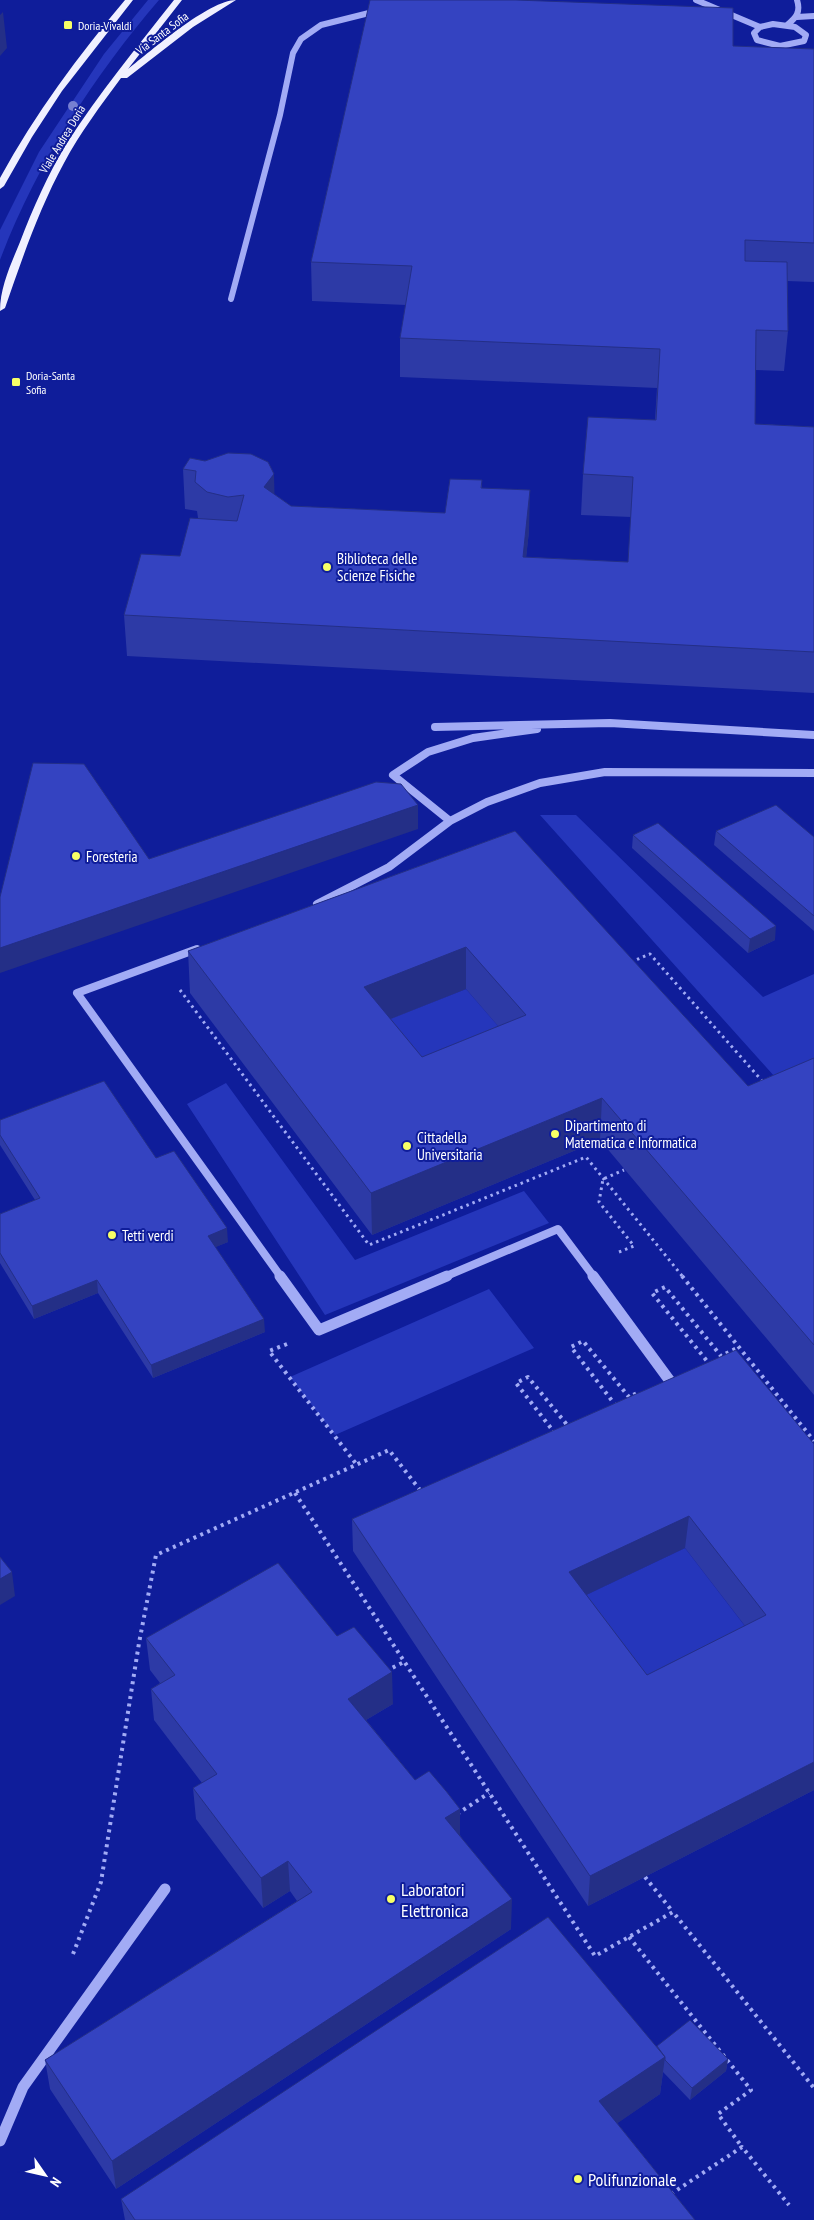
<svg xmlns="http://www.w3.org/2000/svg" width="814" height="2220" viewBox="0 0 814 2220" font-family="'PT Sans Narrow',sans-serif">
	<rect width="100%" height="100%" fill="#0f1d9a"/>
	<path fill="#2536bb" d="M148,0h11c-66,77 -123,165 -159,260v-30l39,-78 65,-98z
		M540,815h36l187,182 51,-23v100l-31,12z
		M466,989l59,68 -103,42 -57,-70z
		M226,1083l129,177 169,-69 25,32 -224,92 -138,-211z
		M489,1289l45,59 -199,87 -45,-58z
		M685,1548l76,99 -117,59 -77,-102z"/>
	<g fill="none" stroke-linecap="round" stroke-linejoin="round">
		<path stroke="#a2abf5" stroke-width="3" stroke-dasharray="2.5 4" stroke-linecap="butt" d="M631,962l19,-8 113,128
			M180,990l189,255 217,-88 97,120
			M619,1252l15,-6 -35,-44 4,-23 21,-9"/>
		<path stroke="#a2abf5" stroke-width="4" stroke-dasharray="3 4.5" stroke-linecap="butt" d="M682,1276l132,165
			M287,1344l-18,7 88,114
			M711,1366l-59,-73 13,-6 56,69 18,-9
			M616,1406l-45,-59 12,-6 46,56 8,-4
			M552,1432h2l-38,-49 12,-6 40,49
			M295,1493l300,463 78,-44 141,176
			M386,1671l18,-9
			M457,1814l32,-21
			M645,1877l28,35
			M629,1937l122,153 -33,24 24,33
			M73,1954l28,-72 38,-239 17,-88 233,-105 31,40 3,-1
			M671,2194l71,-47 47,58"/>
		<path stroke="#a2abf5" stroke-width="6" d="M696,0l64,27
			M797,17l17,-1
			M773,24l22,3 11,8 -2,6 -24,5 -23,-6 -3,-7 6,-6z
			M787,25c9,-7 14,-13 10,-25
			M231,299l49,-184 13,-62 8,-14 20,-14 56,-14"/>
		<path stroke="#a2abf5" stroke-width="8" d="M435,727l175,-4 204,12
			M450,821l-57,-46 35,-23 45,-14 64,-9
			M317,904l72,-37 61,-46 37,-19 53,-19 65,-11 209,1
			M197,949l-120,44 204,284
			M444,1277l114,-48 36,48"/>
		<path stroke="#a2abf5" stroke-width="11" d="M280,1276l39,54 128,-54
			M593,1276l77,105
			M0,2141l23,-54 142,-198"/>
		<path fill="#f0f0ff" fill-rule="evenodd" d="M125,0h8l-71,91 -30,46 -28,49 -4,3v-11c35,-64 78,-122 125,-178z
			M174,0h8l-54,69c23,-18 81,-69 108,-69l-43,27 -66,51h-6c-20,27 -41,55 -57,85 -25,46 -42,96 -59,145l-5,3c0,-24 11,-47 20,-69 13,-34 28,-68 47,-99 32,-50 70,-96 107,-143z"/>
	</g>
	<circle fill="#767fd1" cx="73" cy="106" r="5"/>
	<path fill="#2d3aa6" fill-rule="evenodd" d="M733,46l81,3v233l-27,-1 1,50 -4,40 -29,-1v54l59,3v266l-687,-37 -3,-41 56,-59 18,-38 -1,-7 -12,-2 -2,-40 7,-11 84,36 17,12 154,7 37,-33v8l47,43 -3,26 102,5 3,-45 -50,-2 2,-41 72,-54 2,-32 -257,-11v-39l6,-33 -94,-4 -1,-39z
		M515,831l233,255 66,-28v337l-214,-255 -228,95 -182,-242 -2,-42zM466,989l32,37 -76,31 -31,-38z
		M716,831l98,6v94l-100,-86z
		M633,835l142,105 -27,13 -116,-105z
		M0,1120l156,38 72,84 -13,5 50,85 -112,46 -55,-85 -64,26 -34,-56v-49l35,-14 -35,-55z
		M814,1444v346l-226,116 -235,-355 -1,-32zM685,1548l60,78 -98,49 -61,-80z
		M146,1638l247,66 -27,16 94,115 51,94 -395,260 -66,-100 -5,-29 252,-159 -7,-10 -27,17 -67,-89 -3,-31 9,-5 -48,-63 -3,-31 9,-6 -10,-13z
		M657,2046l71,13 -2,12 -36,29 -27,-28 -3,22 -43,29 78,97h-570l-4,-21z"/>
	<path fill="#242f87" d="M3,12l4,36 -7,8v-41z
		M274,474l1,40 -11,-27z
		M530,490l-1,41 -7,67 1,-41z
		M418,805v24l-418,144v-25z
		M776,926l-1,14 -27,13 2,-14z
		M466,947v42l-101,40 -1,-42z
		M602,1098l-2,42 -228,95 -1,-42z
		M227,1228l1,14 -19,8 -1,-14z
		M97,1280l1,13 -64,26 -2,-13z
		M264,1319l1,13 -112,46 -2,-13z
		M689,1516l-4,32 -118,56 2,-32z
		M12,1572l3,24 -15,9v-26z
		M392,1672l1,32 -44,26 -1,-31z
		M814,1762v28l-226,116 2,-30z
		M460,1809v30l-15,-21z
		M288,1861l2,30 -27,17 -2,-30z
		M512,1899l-1,30 -395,260 -4,-28z
		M665,2057l-5,37 -64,44 3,-37z
		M728,2059l-2,12 -36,29 2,-12z"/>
	<path fill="#3443c1" stroke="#242f87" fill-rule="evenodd" d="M370,0h146l217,8v38l81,3v194l-69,-3v21l42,1 1,69 -32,-1 -1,94 59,3v225l-690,-37 17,-61 39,2 10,-38 47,3 7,-26 -16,2 -21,-5 -12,-10 1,-11 -13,-2 7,-11 15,3 23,-8 23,1 17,8 6,12 -10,13 27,19 154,7 5,-34 32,1 -1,8 49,2 -7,67 105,5 5,-85 -50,-3 5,-57 68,3 4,-71 -260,-11 12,-72 -101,-4z
		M33,763l51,1 65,95 227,-77 25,2 17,21 -418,143v-51z
		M776,805l38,32v79l-98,-85z
		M658,823l118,103 -26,13 -117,-104z
		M515,831l233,255 66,-28v287l-212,-247 -231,95 -183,-242zM466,947l60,68 -104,42 -58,-70z
		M104,1081l52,77 18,-7 53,77 -19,8 56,83 -113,46 -54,-85 -65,26 -32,-53v-39l40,-16 -40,-63v-15z
		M736,1350l78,94v318l-224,114 -238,-357zM689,1516l77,99 -119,60 -78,-103z
		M0,1557l12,15 -12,7z
		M278,1563l59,73 17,-9 38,45 -44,27 67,81 14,-9 17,20 14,18 -15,9 67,81 -400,262 -67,-101 267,-168 -24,-31 -27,17 -68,-90 24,-14 -66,-85 24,-14 -29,-37z
		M548,1917l117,140 -66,44 96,119h-560l-14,-21z
		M690,2020l38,39 -36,29 -27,-28v-3l-8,-11z"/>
	<g fill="#f8ff66" stroke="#0f1d9a" stroke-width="2">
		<rect x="63" y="20" width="10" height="10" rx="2.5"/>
		<rect x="11" y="377" width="10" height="10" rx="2.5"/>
		<circle cx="327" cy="567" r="5"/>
		<circle cx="76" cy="856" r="5"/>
		<circle cx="555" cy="1134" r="5"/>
		<circle cx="407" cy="1146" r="5"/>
		<circle cx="112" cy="1235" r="5"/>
		<circle cx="391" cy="1899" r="5"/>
		<circle cx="578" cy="2179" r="5"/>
	</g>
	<g text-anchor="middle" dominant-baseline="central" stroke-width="4" stroke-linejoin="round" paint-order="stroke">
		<g font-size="12" fill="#fff" stroke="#0f1d9a" text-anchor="start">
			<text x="78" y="25">Doria-Vivaldi</text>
			<text x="26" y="375">Doria-Santa<tspan x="26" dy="14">Sofia</tspan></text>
		</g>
		<g font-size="12" fill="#fff" stroke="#0f1d9a">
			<text transform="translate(162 33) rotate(-37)">Via Santa Sofia</text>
			<text transform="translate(62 139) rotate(-59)">Viale Andrea Doria</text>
		</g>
		<g font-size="15" fill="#fff" stroke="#0f1d9a" text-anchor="start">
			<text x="337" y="558">Biblioteca delle<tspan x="337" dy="17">Scienze Fisiche</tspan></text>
			<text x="86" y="856">Foresteria</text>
			<text x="565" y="1125">Dipartimento di<tspan x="565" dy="17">Matematica e Informatica</tspan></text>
			<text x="417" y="1137">Cittadella<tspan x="417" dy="17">Universitaria</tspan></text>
			<text x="122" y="1235">Tetti verdi</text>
		</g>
		<g font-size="18" fill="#fff" stroke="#0f1d9a" text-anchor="start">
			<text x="401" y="1889">Laboratori<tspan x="401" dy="21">Elettronica</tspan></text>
			<text x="588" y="2179">Polifunzionale</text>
		</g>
	</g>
	<g transform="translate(45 2175) rotate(124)" stroke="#0f1d9a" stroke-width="4" paint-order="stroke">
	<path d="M0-4L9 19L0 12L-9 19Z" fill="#ffffff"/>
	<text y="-8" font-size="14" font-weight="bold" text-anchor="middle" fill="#ffffff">N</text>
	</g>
</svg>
